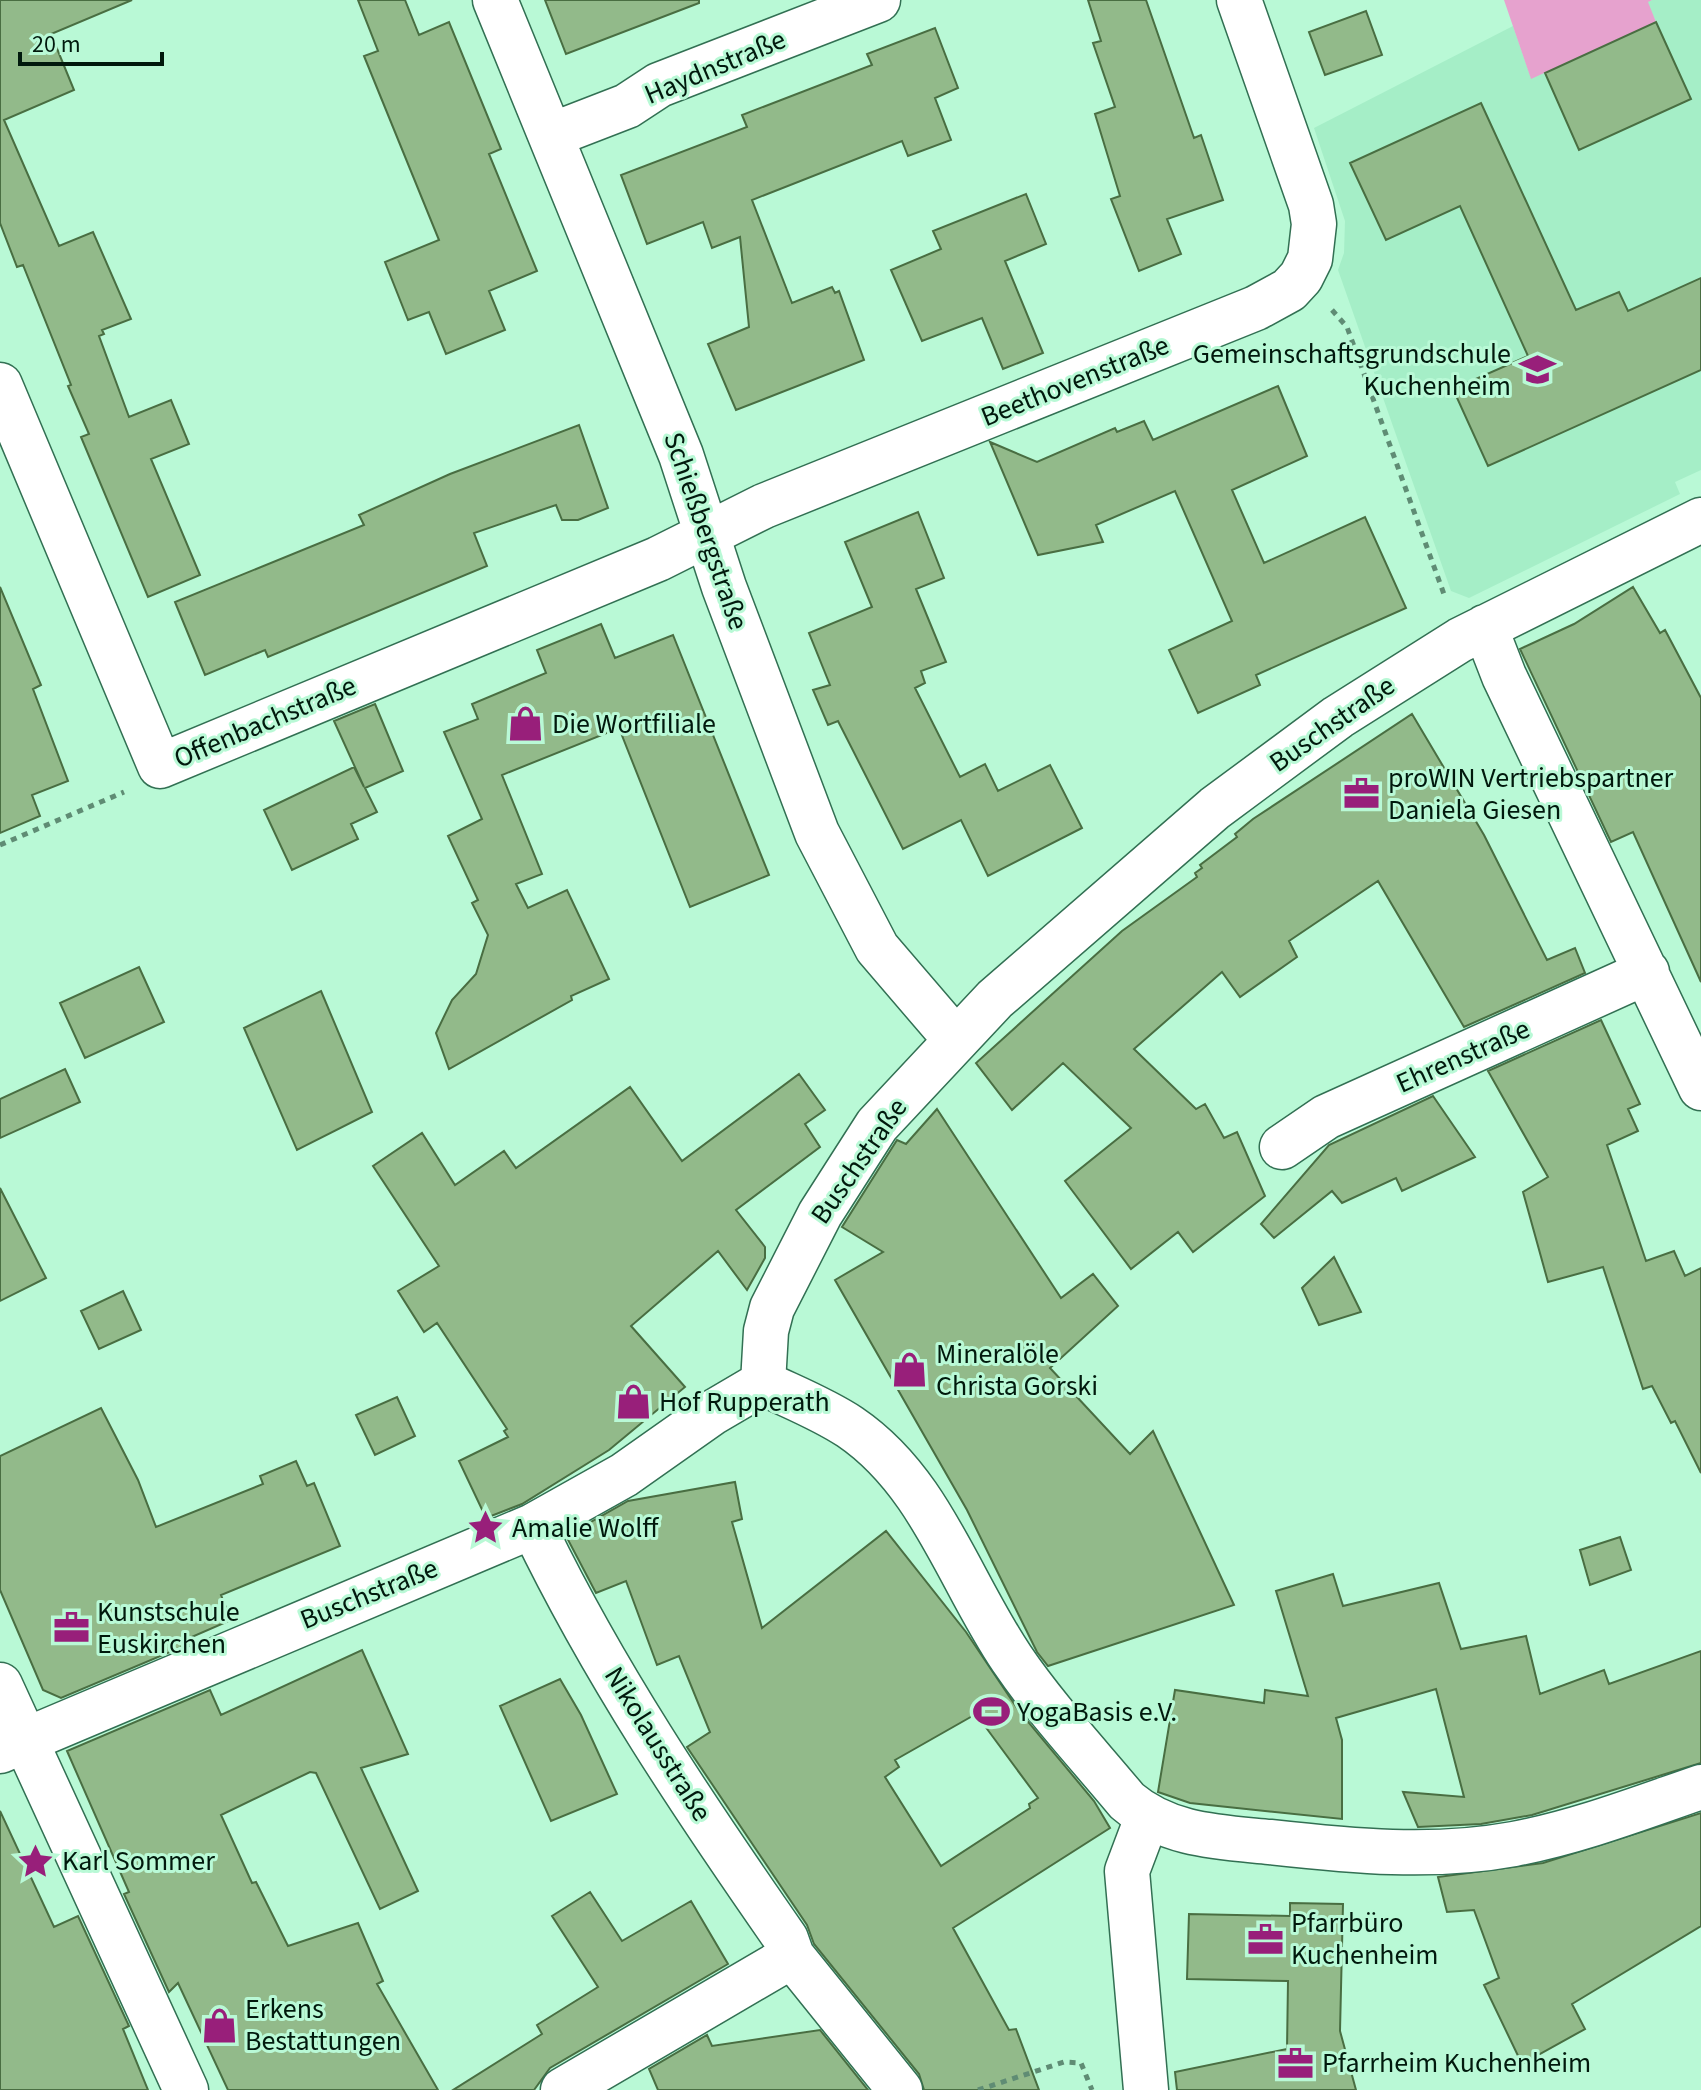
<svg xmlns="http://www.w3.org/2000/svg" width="1701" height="2090" viewBox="0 0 1701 2090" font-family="'Source Sans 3',sans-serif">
	<rect width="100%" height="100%" fill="#b9f9d6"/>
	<path fill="#a5eec7" d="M1652,0h49v470l-26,12 5,12 -211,104 -18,-7 -113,-321 6,-17 1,-32 -31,-93 199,-102 18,52 125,-56 -9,-20z"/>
	<path fill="#e6a2ce" d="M1504,0h148l-4,2 8,20 -125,57z"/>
	<path fill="#92ba8a" stroke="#496e42" stroke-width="2" fill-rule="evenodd" d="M0,0h132l-81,34 23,56 -70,30 55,126 34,-14 38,87 -29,11 2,4 -5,2 30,81 42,-17 18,44 -38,15 49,116 -52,22 -67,-160 8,-3 -21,-48 3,-1 -48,-120 -6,2 -17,-44z
		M358,0h47l14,35 30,-13 52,127 -12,5 48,117 -48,20 16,39 -59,24 -17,-42 -21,8 -23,-58 54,-22 -75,-184 14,-5z
		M545,0h154v3l-133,51z
		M1088,0h58l48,138 7,-3 22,65 -56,19 14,35 -42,17 -28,-72 9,-3 -25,-82 20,-7 -22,-64 8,-2z
		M1366,11l16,44 -57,20 -16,-43z
		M1656,22l35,77 -112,51 -34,-77z
		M935,28l23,60 -23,10 16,42 -43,16 -6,-15 -150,59 40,103 40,-16 3,6 4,-2 25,69 -128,50 -28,-66 41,-17 -9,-90 -28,11 -9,-26 -56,22 -26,-69 126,-48 -5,-12 130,-50 -5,-11z
		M1481,103l95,207 43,-18 9,19 73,-33v92l-213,96 -35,-77 75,-33 -68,-150 -74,34 -36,-77z
		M1026,194l20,50 -41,17 38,92 -40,16 -21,-51 -60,23 -31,-71 50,-21 -8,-18z
		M1278,386l29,70 -75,34 32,73 101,-46 41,91 -150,67 4,10 -62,28 -29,-63 63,-29 -57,-130 -79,34 7,17 -65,13 -48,-113 47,20 78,-34 2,4 27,-11 9,19z
		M579,425l29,83 -30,12h-16l-6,-15 -82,28 13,33 -219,91 -3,-7 -60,25 -30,-73 189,-77 -5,-10 91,-41z
		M918,512l26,66 -28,11 30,73 -25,9 4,12 -10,5 45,89 25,-13 13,27 52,-26 32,63 -94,48 -27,-56 -58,29 -65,-128 -10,4 -15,-35 17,-5 -21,-52 63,-26 -27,-65z
		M0,587l41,98 -8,4 35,92 -36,14 8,21 -40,17z
		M1633,587l27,46 5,-3 36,68v284l-68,-150 -22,10 -91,-193 54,-25z
		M601,624l14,34 58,-23 96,240 -79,32 -71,-179 -117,47 40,99 -26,10 12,24 39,-18 42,89 -38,17 1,4 -123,69 -13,-36 16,-33 24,-26 12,-39 -16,-32 6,-3 -30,-64 34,-17 -38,-87 34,-13 -6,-15 74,-31 -9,-23z
		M375,704l28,67 -38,17 12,24 -26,12 7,15 -66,31 -28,-60 90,-43 10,20 -30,-66z
		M1412,714l72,121 63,125 28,-12 10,25 -121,54 -86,-146 -89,60 8,16 -57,40 -18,-25 -88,77 62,60 9,-5 19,34 13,-6 28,64 -72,56 -15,-20 -47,37 -66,-88 66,-53 -68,-65 -51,47 -36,-47 146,-132 75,-54 -2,-4 7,-5 -2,-3 37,-28 -2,-3 18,-15z
		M139,967l25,55 -79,36 -25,-55z
		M321,991l51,121 -75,38 -53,-122z
		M1601,1020l39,84 -12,5 10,22 -31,14 39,116 28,-10 11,25 16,-8v205l-26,-52 -4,2 -19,-37 -9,3 -40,-122 -55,15 -25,-90 25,-15 -60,-106z
		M65,1069l15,33 -80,36v-39z
		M799,1074l26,36 -20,14 15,23 -84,63 29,37v11l-18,32 -29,-39 -87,75 54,61 -76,63 -87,54 -36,14 -27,-57 49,-24 -4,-6 3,-2 -70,-106 -13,9 -26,-41 41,-25 -66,-100 49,-33 33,52 49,-34 12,17 114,-81 52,74z
		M1433,1096l42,61 -73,34 -6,-13 -54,25 -10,-12 -58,47 -13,-14 68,-79z
		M937,1109l124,189 32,-24 25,32 -68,62 80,86 23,-23 81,174 -186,61 -11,-14 -70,-142 -132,-230 48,-28 -41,-25 55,-87 9,4z
		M0,1188l46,90 -46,23z
		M1334,1257l27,55 -42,13 -17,-37z
		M123,1291l18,39 -42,19 -18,-38z
		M397,1397l18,39 -40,19 -19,-40z
		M101,1408l37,72 18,47 107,-43 -3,-8 36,-15 11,25 7,-3 26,63 -119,49 10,25 -44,19 2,5 -128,54 -18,-8 -43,-100v-134z
		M735,1482l7,37 -10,3 30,106 124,-97 80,101 53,79 75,90 16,27 -157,100 56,102 7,-1 23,61h-115l-5,-16 -105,-130 -7,-19 -120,-178 23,-15 -31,-76 -22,9 -31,-84 -30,12 -30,-57 62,-35zM976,1714l62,84 -9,6 1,4 -89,58 -56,-89 14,-10 -4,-7z
		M1620,1537l11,33 -41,15 -10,-35z
		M1333,1574l10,32 96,-23 22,66 65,-13 14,58 64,-24 5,14 92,-33v112l-169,52 -51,9 -63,3 -15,-35 61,5 -28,-108 -100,29 6,22v79l-152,-16 -32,-11 17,-102 89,13 1,-13 43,6 -32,-105z
		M362,1650l46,104 -47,14 57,123 -38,18 -64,-136 -6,-1 -89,43 31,68 4,-1 32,64 70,-23 25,58 -6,3 61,106h-210l-50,-107 -9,9 -45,-98 5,-2 -62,-141 143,-61 11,25z
		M560,1679l21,36 36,79 -66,27 -51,-115z
		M0,1811l54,116 24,-11 51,110 -6,3 25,61h-148z
		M1701,1813v113l-129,78 13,25 -63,35 -38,-79 15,-7 -25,-68 -27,2 -9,-35 105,-14z
		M590,1892l32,49 69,-40 37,63 -178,104 -16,22h-81l89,-56 -5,-9 61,-38 -46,-71z
		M1290,1903l53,1 -3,127 16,59h-179l-2,-18 112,-23 1,-68 -101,-2 2,-65 101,2z
		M820,2030l48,60h-210l-9,-21 58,-34 5,11z"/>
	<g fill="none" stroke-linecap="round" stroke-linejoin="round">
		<defs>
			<path id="minor" d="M495,0l186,455 43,132 93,246 60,115 78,91
				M552,135l75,-29 32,-21 219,-85
				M0,385l160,381 498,-207 106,-53 492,-198 33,-18 12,-13 9,-18 4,-35 -3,-19 -72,-205
				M1485,627l19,49 197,412
				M1282,1147l44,-30 321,-145
				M763,1383l3,-52 6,-23 48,-94 57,-89 118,-126 220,-191 123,-91 122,-77 241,-120
				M763,1383c29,14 60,26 87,44 81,55 109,154 162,232 34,50 76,95 115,142 41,35 92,36 143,41 81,9 163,17 244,2 64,-12 126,-36 187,-57
				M533,1526c70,146 161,281 253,413l6,17 108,134
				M0,1751l533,-225 91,-51 88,-62 51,-30
				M563,2090l229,-134
				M1146,2090l-19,-219 20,-53"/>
			<path id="primary" d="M0,1685l186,405"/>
		</defs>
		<use href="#minor" stroke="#327053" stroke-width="47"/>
		<use href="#primary" stroke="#327053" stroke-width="47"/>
		<path stroke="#5f8c74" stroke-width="5" stroke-dasharray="6 6" stroke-linecap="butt" d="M1332,310l15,17 98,270
			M0,845l124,-53
			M978,2090l86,-28 17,1 11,27"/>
		<use href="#minor" stroke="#fff" stroke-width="44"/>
		<use href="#primary" stroke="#fff" stroke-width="44"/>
	</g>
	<defs>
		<symbol id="school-bare" viewBox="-9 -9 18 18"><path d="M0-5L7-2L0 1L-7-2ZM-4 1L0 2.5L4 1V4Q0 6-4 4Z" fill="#981f7a" stroke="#b9f9d6" stroke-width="2.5" paint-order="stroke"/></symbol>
		<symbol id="shop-bare" viewBox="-9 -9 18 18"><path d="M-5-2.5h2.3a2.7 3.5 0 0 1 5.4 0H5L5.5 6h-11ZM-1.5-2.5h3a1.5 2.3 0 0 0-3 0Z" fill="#981f7a" stroke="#b9f9d6" stroke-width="2.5" paint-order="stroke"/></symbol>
		<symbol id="office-bare" viewBox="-9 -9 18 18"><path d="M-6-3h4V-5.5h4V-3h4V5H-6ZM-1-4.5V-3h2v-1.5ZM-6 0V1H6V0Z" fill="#981f7a" stroke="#b9f9d6" stroke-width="2.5" paint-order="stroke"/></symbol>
		<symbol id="sight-bare" viewBox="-9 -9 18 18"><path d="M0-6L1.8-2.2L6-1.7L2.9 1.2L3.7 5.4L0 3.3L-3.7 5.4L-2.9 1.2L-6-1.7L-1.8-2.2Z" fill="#981f7a" stroke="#b9f9d6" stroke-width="2.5" paint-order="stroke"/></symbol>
		<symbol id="stadium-bare" viewBox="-9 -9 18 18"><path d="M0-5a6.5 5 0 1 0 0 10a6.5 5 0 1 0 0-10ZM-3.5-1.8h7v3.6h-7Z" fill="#981f7a" stroke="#b9f9d6" stroke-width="2.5" paint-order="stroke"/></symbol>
	</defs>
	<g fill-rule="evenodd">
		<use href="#school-bare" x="1512" y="344" width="51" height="51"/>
		<use href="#shop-bare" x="500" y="698" width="51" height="51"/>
		<use href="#office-bare" x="1336" y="768" width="51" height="51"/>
		<use href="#shop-bare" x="884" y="1344" width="51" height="51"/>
		<use href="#shop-bare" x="608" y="1376" width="51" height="51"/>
		<use href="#sight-bare" x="460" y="1502" width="51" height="51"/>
		<use href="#office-bare" x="46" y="1602" width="51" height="51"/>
		<use href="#stadium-bare" x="966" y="1686" width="51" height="51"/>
		<use href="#sight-bare" x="10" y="1836" width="51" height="51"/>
		<use href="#office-bare" x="1240" y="1914" width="51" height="51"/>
		<use href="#shop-bare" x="194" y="2000" width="51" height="51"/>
		<use href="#office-bare" x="1270" y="2038" width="51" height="51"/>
	</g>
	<g text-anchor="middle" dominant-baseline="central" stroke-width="6" stroke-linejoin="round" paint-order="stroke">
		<g font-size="28" fill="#01190d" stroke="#b9f9d6">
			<text transform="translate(715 67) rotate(-23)">Haydnstraße</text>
			<text transform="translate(1075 381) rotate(-22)">Beethovenstraße</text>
			<text transform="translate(706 531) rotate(71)">Schießbergstraße</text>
			<text transform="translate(265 722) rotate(-23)">Offenbachstraße</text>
			<text transform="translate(1332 724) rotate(-35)">Buschstraße</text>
			<text transform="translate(1463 1056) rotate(-24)">Ehrenstraße</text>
			<text transform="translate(859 1161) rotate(-55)">Buschstraße</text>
			<text transform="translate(369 1594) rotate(-22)">Buschstraße</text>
			<text transform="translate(658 1744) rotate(58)">Nikolausstraße</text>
		</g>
		<g font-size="28" fill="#01190d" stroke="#b9f9d6" text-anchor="start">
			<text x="1511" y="354" text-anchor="end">Gemeinschaftsgrundschule<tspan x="1511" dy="32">Kuchenheim</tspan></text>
			<text x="552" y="724">Die Wortfiliale</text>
			<text x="1388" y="778">proWIN Vertriebspartner<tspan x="1388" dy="32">Daniela Giesen</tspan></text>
			<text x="936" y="1354">Mineralöle<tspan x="936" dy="32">Christa Gorski</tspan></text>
			<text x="659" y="1402">Hof Rupperath</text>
			<text x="512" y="1528">Amalie Wolff</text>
			<text x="97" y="1612">Kunstschule<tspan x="97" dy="32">Euskirchen</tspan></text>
			<text x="1017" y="1712">YogaBasis e.V.</text>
			<text x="62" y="1861">Karl Sommer</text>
			<text x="1291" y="1923">Pfarrbüro<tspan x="1291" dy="32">Kuchenheim</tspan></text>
			<text x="245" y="2009">Erkens<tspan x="245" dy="32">Bestattungen</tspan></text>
			<text x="1322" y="2063">Pfarrheim Kuchenheim</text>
		</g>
	</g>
	<path d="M20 52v12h142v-12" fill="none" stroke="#01190d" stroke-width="4"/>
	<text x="32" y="52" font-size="24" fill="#01190d" stroke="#b9f9d6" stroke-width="6" paint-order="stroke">20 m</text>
</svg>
